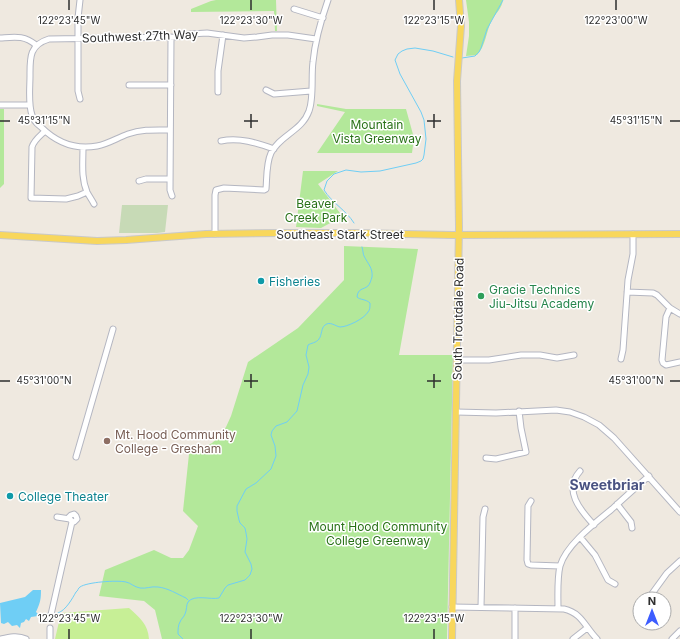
<svg xmlns="http://www.w3.org/2000/svg" width="680" height="639" viewBox="0 0 680 639" font-family="Inter,sans-serif">
	<rect width="100%" height="100%" fill="#efe9e0"/>
	<path fill="#b3e89a" d="M216,0h60l1,31h-2l-1,-20 -83,1v-3l20,-8z
		M466,0h37c-1,8 -7,13 -11,20 -6,11 -6,26 -15,35l-11,1 3,-20v-14z
		M317,104l29,5h60l8,29 -2,15h-95l28,-41 -28,-6z
		M0,109h4v75l-4,4z
		M303,171h35l-20,13 28,37h-12l-13,7 -25,-1z
		M344,246l74,3 -19,106h54l-6,284h-285l-7,-29 -11,-9 -45,-5 6,-26 49,-20 17,8h12l6,-8 9,-24 -15,-15 6,-57 16,-7 7,-4 6,-5 8,-11 5,-11 17,-54 50,-34 46,-48z"/>
	<path fill="#c7dab6" d="M122,205h46l-3,27 -8,1h-38z"/>
	<path fill="#c7ef96" d="M129,608c11,10 19,16 20,31h-94l6,-26z"/>
	<path fill="#6fcef5" d="M33,590h8c0,10 -1,13 -5,22l2,2v2l-7,1 -2,4 -3,-2 -2,3 -3,1 -1,5 -3,-3 -5,1 -4,-4 -4,2 -3,-1 -1,-20 25,-6z"/>
	<g fill="none" stroke-linecap="round" stroke-linejoin="round">
		<path stroke="#6fcef5" stroke-width="1" d="M462,58l13,-2 4,-4 2,-4 6,-19 16,-29
			M354,223c-8,-13 -22,-20 -30,-33l3,-9 7,-7 12,-4 15,2 19,-1 36,-8 5,-2 2,-2 1,-4 2,-16 -2,-19 -3,-8 -21,-38 -5,-14 3,-6 4,-3 5,-2 8,-1 18,3 20,6
			M52,614c2,0 5,0 6,-1 8,-3 14,-14 18,-21 2,-1 2,-4 4,-5 7,-5 37,-7 46,-5 5,1 8,5 14,6 6,1 11,-2 18,-1 10,1 19,7 28,11l2,2
			M36,615l13,-1
			M183,639l-5,-5c0,-4 0,-9 2,-12 1,-3 4,-5 5,-8 2,-4 1,-9 3,-12 6,-8 23,-2 31,-4l6,-10 3,-3 17,-5 5,-5 2,-6 -1,-5 -6,-12 2,-13 -1,-6 -1,-5 -5,-5 -1,-3 -2,-9v-5l9,-17 10,-6 15,-14 5,-13 -1,-10 -4,-11 1,-4 4,-5 11,-4 10,-11 6,-26 5,-11 1,-7 -3,-12 2,-10c3,-2 8,-2 11,-6 3,-4 2,-11 6,-14 5,-4 10,1 15,2 7,0 24,-8 28,-15 2,-2 2,-5 2,-9 -4,-4 -10,-3 -13,-6 1,-9 6,-7 11,-11 2,-2 3,-6 4,-9 1,-9 -4,-13 -8,-21 -1,-2 -1,-6 -2,-9"/>
		<defs>
			<path id="minor" d="M80,0l-2,18v73l2,8
				M294,9l29,9
				M171,37l-1,153 2,6
				M0,38c15,-1 24,-3 36,7
				M129,85h42
				M266,90l8,4 37,-3
				M218,92v-21l5,-36
				M0,105h30
				M170,130c-14,0 -28,-1 -42,4 -11,4 -20,10 -31,12 -22,4 -41,-4 -56,-19 -4,-3 -8,-7 -9,-12 -4,-11 -2,-28 -2,-39 0,-18 -1,-31 19,-37l126,-2 16,-3 16,-1 37,5 13,-1 15,-2h16l28,4
				M45,131c-5,5 -11,9 -13,16l-1,51 35,1 12,-3 9,-4
				M221,141c18,-4 36,2 53,8
				M83,147c0,16 -2,31 4,45 2,4 5,8 7,12
				M139,181l7,-2h24
				M215,234v-39l1,-5 8,-2 40,2 2,-1c1,-11 0,-25 5,-36 9,-18 31,-22 38,-42 5,-13 2,-35 4,-49 2,-21 8,-42 15,-62
				M627,292l26,1 4,2 13,13 10,6
				M670,308l-4,9 -4,43 1,3 3,2 14,-3
				M621,359l2,-9 5,-70 5,-26v-20
				M457,360h32l32,-5h19l17,3 17,-3
				M456,412l40,1 60,-3 14,2 14,5 15,8 15,13 66,74
				M76,457l37,-128
				M486,458l10,1 30,-7 -5,-24 -2,-17
				M580,471c-17,19 0,39 14,54
				M531,501l-3,5 -1,54 1,4 3,1 29,1
				M617,504l14,18 1,6
				M57,517l13,2 2,3h2l3,-3 -1,-3 -2,-2 -3,1 -2,2 1,2
				M580,537l15,18 13,25 7,4
				M651,595l16,-22 13,-12
				M452,607l112,2c18,4 21,18 33,30
				M481,607l2,-90 2,-8
				M558,609c0,-14 -1,-30 2,-43 6,-21 35,-43 52,-57 12,-11 24,-22 37,-33
				M50,619l22,-97
				M50,628v11
				M1,639c8,-2 17,-4 25,0
				M515,639v-31
				M573,639l14,-11
				M672,639l8,-8"/>
			<path id="major" d="M0,235l97,6 29,-1 80,-6 75,-1h75l96,2 228,-1
				M452,639l7,-412 -2,-146 4,-55 -2,-26"/>
		</defs>
		<use href="#minor" stroke="#b4b6c1" stroke-width="7"/>
		<use href="#major" stroke="#c9c9c9" stroke-width="8"/>
		<use href="#minor" stroke="#fff" stroke-width="5"/>
		<use href="#major" stroke="#f8d75c" stroke-width="6"/>
	</g>
	<path fill="none" stroke="#2e2e2e" stroke-width="1.5" d="M69,0v10M251,0v10M434,0v10M616,0v10M251,114v14M434,114v14M0,121h10M244,121h14M427,121h14M670,121h10M251,374v14M434,374v14M0,381h10M244,381h14M427,381h14M670,381h10M69,629v10M251,629v10M434,629v10"/>
	<g fill="#0f9aa8" stroke="#fff" stroke-width="1.5">
		<circle cx="261" cy="281" r="4"/>
		<circle cx="10" cy="496" r="4"/>
	</g>
	<circle fill="#2e9e5b" stroke="#fff" stroke-width="1.5" cx="481" cy="296" r="4"/>
	<circle fill="#8d6e63" stroke="#fff" stroke-width="1.5" cx="107" cy="441" r="4"/>
	<g text-anchor="middle" dominant-baseline="central" stroke-width="3" stroke-linejoin="round" paint-order="stroke">
		<g font-size="12" fill="#2e2e2e" stroke="#fff">
			<text transform="translate(140 36) rotate(-2)">Southwest 27th Way</text>
			<text x="340" y="234">Southeast Stark Street</text>
			<text transform="translate(458 319) rotate(-89)">South Troutdale Road</text>
		</g>
		<g font-size="12" fill="#287117" stroke="#fff">
			<text x="377" y="124">Mountain<tspan x="377" dy="14">Vista Greenway</tspan></text>
			<text x="316" y="203">Beaver<tspan x="316" dy="14">Creek Park</tspan></text>
			<text x="378" y="526">Mount Hood Community<tspan x="378" dy="14">College Greenway</tspan></text>
		</g>
		<g font-size="12" fill="#0d838f" stroke="#fff" text-anchor="start">
			<text x="269" y="281">Fisheries</text>
			<text x="18" y="496">College Theater</text>
		</g>
		<g font-size="12" fill="#27864d" stroke="#fff" text-anchor="start">
			<text x="489" y="289">Gracie Technics<tspan x="489" dy="14">Jiu-Jitsu Academy</tspan></text>
		</g>
		<g font-size="12" fill="#785e54" stroke="#fff" text-anchor="start">
			<text x="115" y="434">Mt. Hood Community<tspan x="115" dy="14">College - Gresham</tspan></text>
		</g>
		<g font-size="14" font-weight="bold" fill="#4a5382" stroke="#fff">
			<text x="607" y="484">Sweetbriar</text>
		</g>
	</g>
	<g font-size="10" text-anchor="middle" fill="#2e2e2e" stroke="#fff" stroke-width="3" stroke-linejoin="round" paint-order="stroke">
		<text x="69" y="24">122°23'45"W</text>
		<text x="251" y="24">122°23'30"W</text>
		<text x="434" y="24">122°23'15"W</text>
		<text x="616" y="24">122°23'00"W</text>
		<text x="44" y="124">45°31'15"N</text>
		<text x="636" y="124">45°31'15"N</text>
		<text x="44" y="384">45°31'00"N</text>
		<text x="636" y="384">45°31'00"N</text>
		<text x="69" y="622">122°23'45"W</text>
		<text x="251" y="622">122°23'30"W</text>
		<text x="434" y="622">122°23'15"W</text>
	</g>
	<g transform="translate(652 611)"><circle r="19" fill="#ffffff" stroke="#ababab"/>
	<path d="M0-3L7 15L0 10L-7 15Z" fill="#3d5dff"/>
	<text y="-6" font-size="11" font-weight="bold" text-anchor="middle" fill="#2e2e2e">N</text>
	</g>
</svg>
